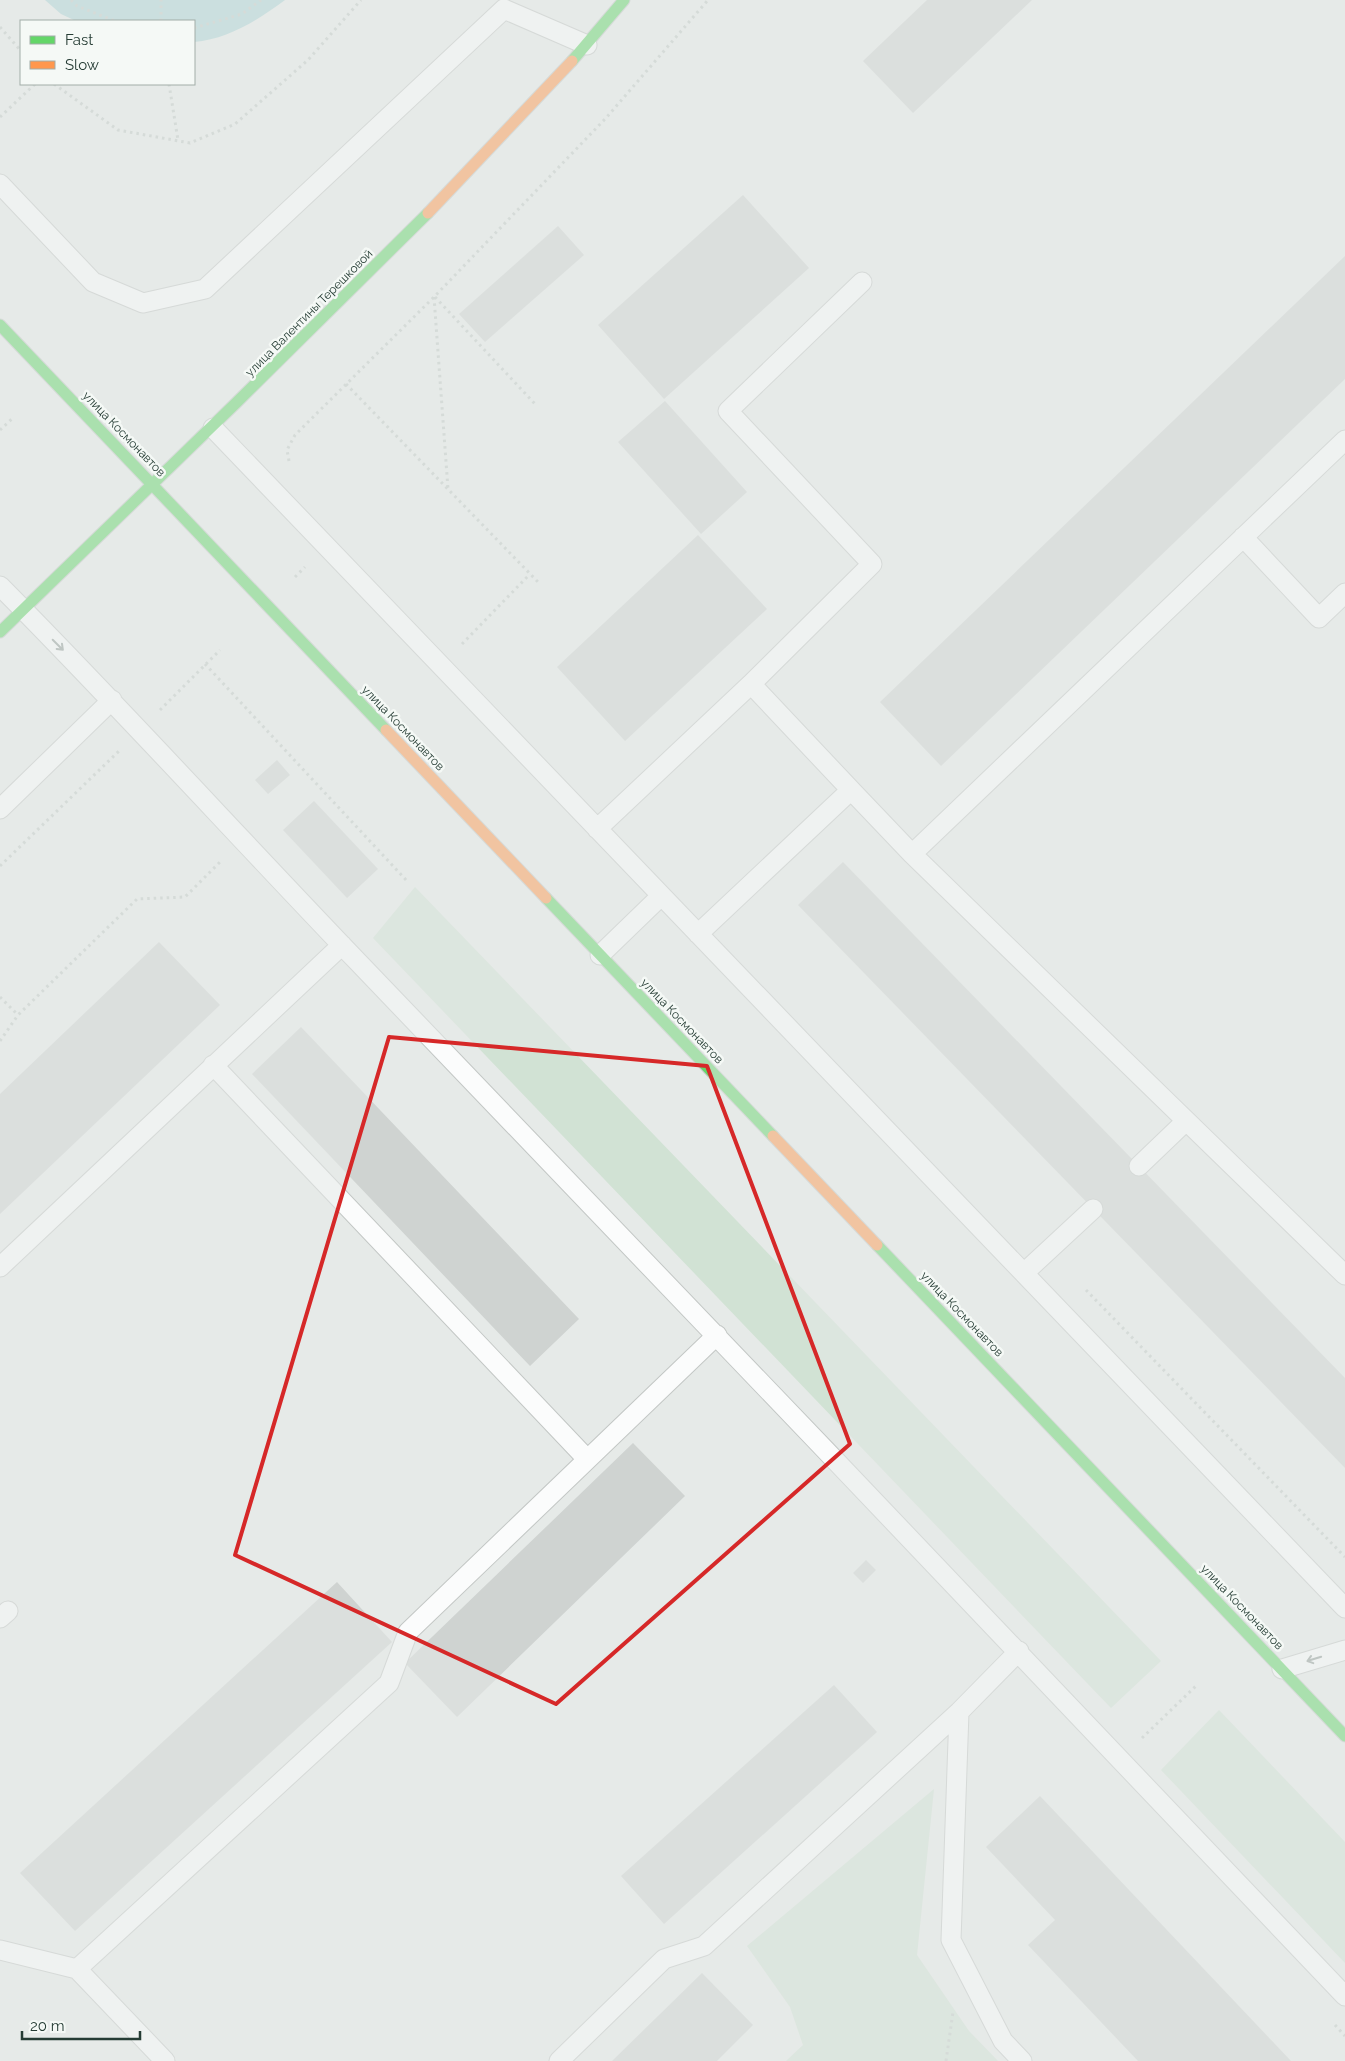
<svg xmlns="http://www.w3.org/2000/svg" width="1345" height="2061" viewBox="0 0 1345 2061" font-family="Raleway,sans-serif">
	<rect width="100%" height="100%" fill="#e6eae8"/>
	<path fill="#d1e2d4" d="M415,887l746,774 -50,47 -738,-770z
		M1219,1710l126,132v121l-184,-193z
		M934,1789l-17,166 52,76 29,30h-212l17,-16 -13,-38 -43,-61z"/>
	<path fill="#abd3d4" d="M45,0h240c-27,20 -57,39 -91,42v-21h-118l-15,-7z"/>
	<path fill="#cfd3d1" d="M927,0h105l-119,113 -50,-52z
		M743,195l66,73 -145,131 -66,-74z
		M558,226l26,29 -99,87 -26,-28z
		M1345,256v123l-404,387 -61,-64z
		M665,401l82,91 -46,42 -83,-92z
		M698,535l69,74 -142,132 -68,-74z
		M277,760l13,15 -22,19 -13,-14z
		M314,801l64,68 -31,29 -64,-68z
		M843,862l502,516v90l-547,-563z
		M159,942l61,63 -220,209v-120z
		M301,1027l278,292 -49,47 -278,-292z
		M633,1443l52,53 -228,221 -52,-54z
		M866,1560l10,10 -13,13 -10,-10z
		M337,1582l55,60 -317,289 -55,-58z
		M834,1685l43,47 -213,192 -43,-48z
		M1040,1796l251,265h-153l-110,-116 27,-25 -69,-73z
		M702,1973l51,52 -36,36h-105z"/>
	<g fill="none" stroke-linecap="round" stroke-linejoin="round">
		<defs>
			<path id="lane" d="M0,184l93,98 50,21 62,-14 299,-280 83,36
				M213,428l1132,1180
				M1243,537l76,81 26,-25
				M0,586c122,123 238,251 358,376 331,343 658,689 987,1034
				M851,790l-100,-106 121,-120 -144,-153 134,-129
				M0,809l112,-109
				M597,829l154,-145
				M912,854l433,-414
				M698,934l153,-144 61,64 433,421
				M600,955l61,-59
				M213,1065l374,394
				M1139,1166l47,-45
				M0,1267l342,-322
				M1024,1273l69,-64
				M0,1618l8,-7
				M1282,1669l63,-19
				M959,1712l-8,228 52,101 19,20
				M0,1950l77,19 88,92
				M77,1969l312,-286 19,-51 309,-297
				M559,2061l105,-102 40,-13 255,-234 60,-61"/>
			<path id="fast" d="M572,61l52,-61
				M0,325l386,405
				M0,632l236,-229 192,-190
				M546,898l227,238
				M877,1245l468,491"/>
			<path id="slow" d="M428,213l144,-152
				M386,730l160,168
				M773,1136l104,109"/>
		</defs>
		<use href="#lane" stroke="#c3c7c5" stroke-width="21"/>
		<use href="#fast" stroke="#c2c8c5" stroke-width="13"/>
		<use href="#slow" stroke="#c2c8c5" stroke-width="13"/>
		<path stroke="#c2cac6" stroke-width="3" stroke-dasharray="2.5 4" stroke-linecap="butt" d="M71,0l6,6 38,15
			M161,21v-21
			M0,27l21,24
			M194,28l48,-14 19,-14
			M54,84l64,46 72,13 45,-19 73,-64 53,-60
			M169,84l9,56
			M0,117l35,-33
			M434,297l14,192
			M435,297l100,107
			M346,384l192,198
			M0,430l14,-13
			M289,461l-2,-11 8,-15 139,-138 172,-179 102,-118
			M295,577l10,-10
			M462,644l68,-70
			M205,664l202,217
			M160,710l60,-60
			M0,866l119,-115
			M0,997l18,18
			M0,1041l18,-26 119,-116 48,-2 36,-36
			M1086,1290l259,267
			M1142,1738l56,-54
			M1335,2025l10,11
			M946,2061l7,-49"/>
		<use href="#lane" stroke="#fbfcfc" stroke-width="19"/>
		<use href="#fast" stroke="#63d668" stroke-width="11"/>
		<use href="#slow" stroke="#ff974d" stroke-width="11"/>
	</g>
	<defs><path id="oneway-shaft" d="M-6 0H5M1.5-3L5.5 0L1.5 3" fill="none" stroke-width="1.6" stroke-linecap="round" stroke-linejoin="round" transform="scale(1.25)"/></defs>
	<g stroke="#909c98">
		<use href="#oneway-shaft" transform="translate(58 645) rotate(45)"/>
		<use href="#oneway-shaft" transform="translate(1314 1659) rotate(163)"/>
	</g>
	<path d="M0 0H1345V2061H0ZM389,1037l318,29 143,378 -294,260 -321,-149z" fill="#e6eae8" fill-opacity=".55" fill-rule="evenodd"/>
	<path fill="none" stroke="#d62828" stroke-width="4" stroke-linejoin="round" d="M389,1037l318,29 143,378 -294,260 -321,-149z"/>
	<g text-anchor="middle" dominant-baseline="central" stroke-width="5" stroke-linejoin="round" paint-order="stroke">
		<g font-size="12" fill="#253c34" stroke="#f5f9f6">
			<text transform="translate(309 313) rotate(-45)">улица Валентины Терешковой</text>
			<text transform="translate(124 434) rotate(46)">улица Космонавтов</text>
			<text transform="translate(403 728) rotate(46)">улица Космонавтов</text>
			<text transform="translate(682 1021) rotate(46)">улица Космонавтов</text>
			<text transform="translate(962 1314) rotate(46)">улица Космонавтов</text>
			<text transform="translate(1242 1607) rotate(46)">улица Космонавтов</text>
		</g>
	</g>
	<rect x="20" y="20" width="175" height="65" fill="#f5f9f6" stroke="#a2ada8"/>
	<rect x="30" y="36" width="25" height="8" fill="#63d668" stroke="#a2ada8"/>
	<text x="65" y="45" font-size="15" fill="#253c34">Fast</text>
	<rect x="30" y="61" width="25" height="8" fill="#ff974d" stroke="#a2ada8"/>
	<text x="65" y="70" font-size="15" fill="#253c34">Slow</text>
	<path d="M22 2031v8h118v-8" fill="none" stroke="#253c34" stroke-width="2.5"/>
	<text x="30" y="2031" font-size="15" fill="#253c34" stroke="#f5f9f6" stroke-width="4" paint-order="stroke">20 m</text>
</svg>
